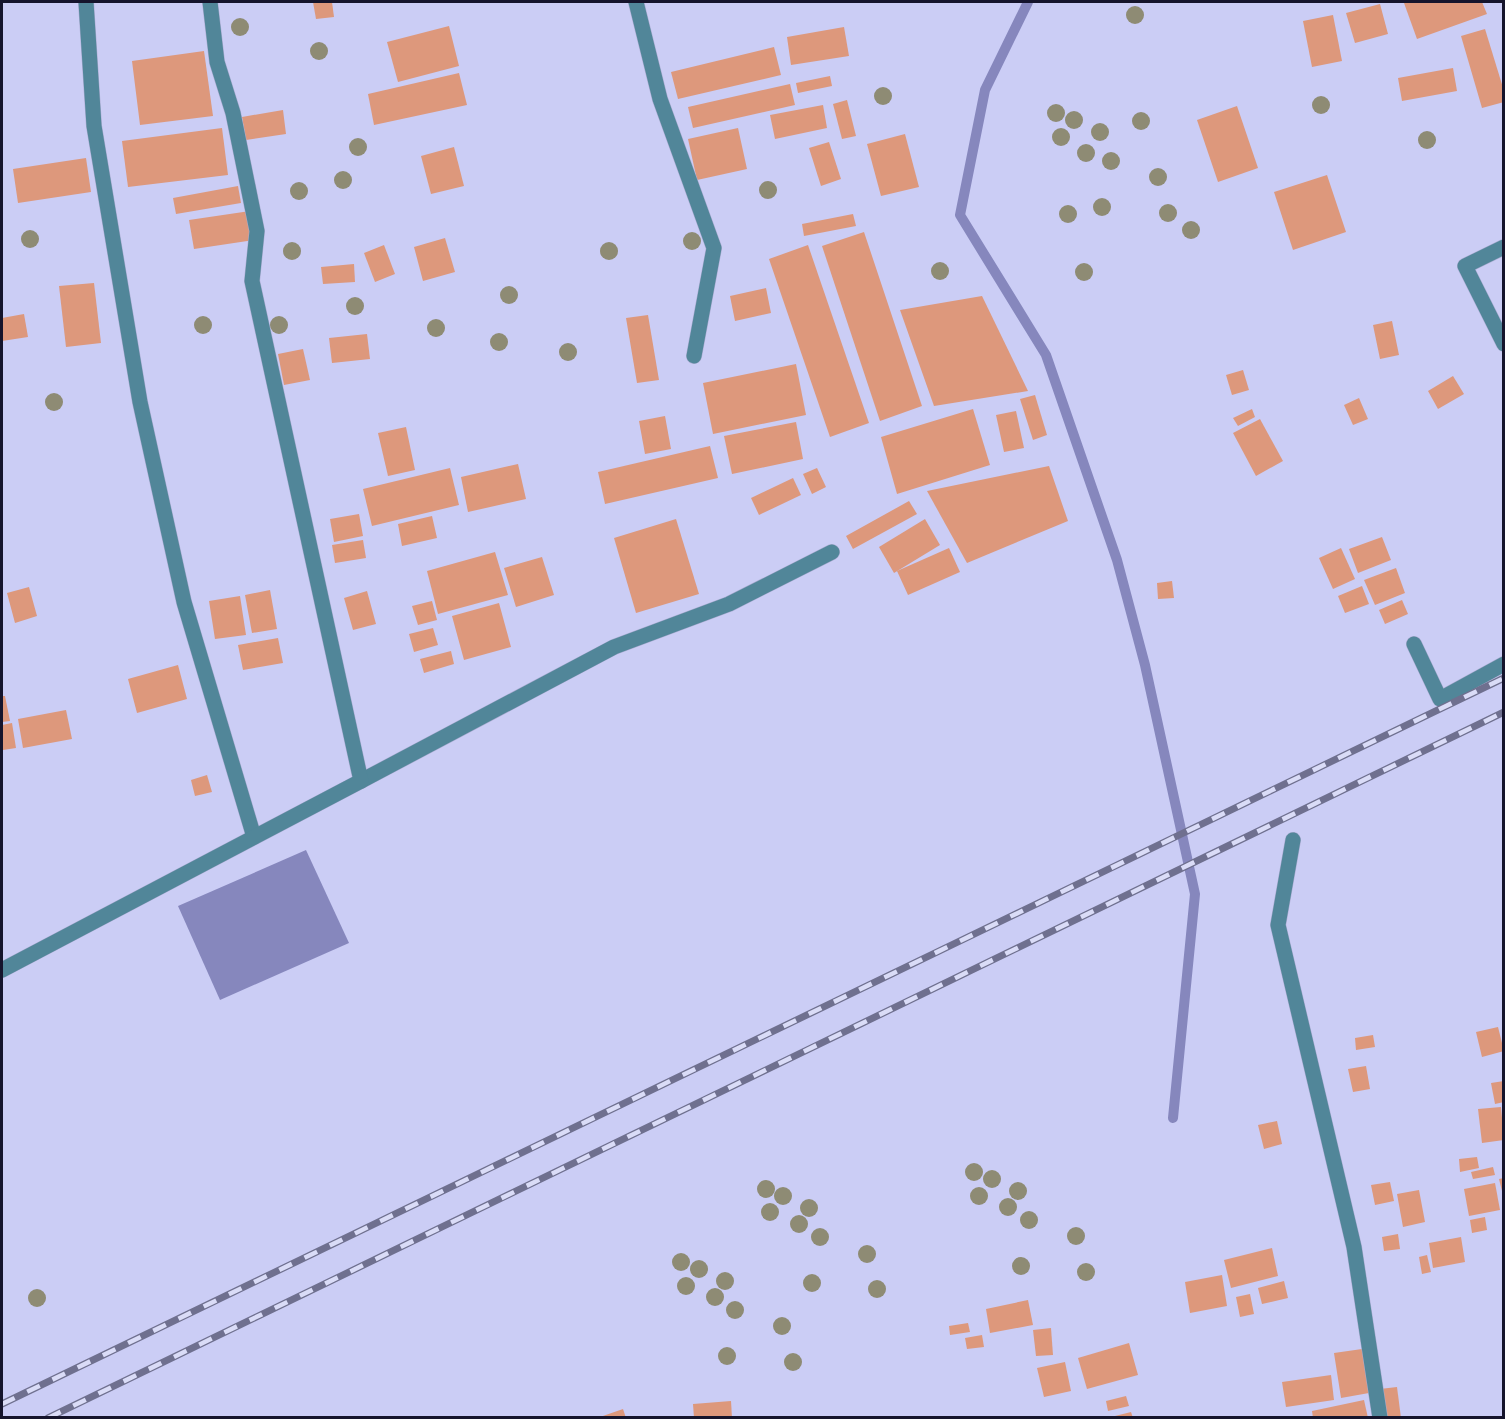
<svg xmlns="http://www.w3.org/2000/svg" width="1505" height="1419" viewBox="0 0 1505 1419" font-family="'Fira Sans',sans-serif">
<rect width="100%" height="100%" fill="#cbcdf5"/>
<polygon fill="#8687bd" points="306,850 349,943 220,1000 178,906"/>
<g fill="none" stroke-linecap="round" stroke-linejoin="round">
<polyline stroke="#8687bd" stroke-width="10" points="1028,2 985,90 960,215 1046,355 1117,560 1145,665 1195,894 1173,1118"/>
</g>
<g fill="#dd987c">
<polygon points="313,2 332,2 334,17 316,19"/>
<polygon points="1409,2 1482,2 1487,14 1417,39 1404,3"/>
<polygon points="1380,4 1388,34 1355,43 1346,13"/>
<polygon points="1333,15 1342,61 1312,67 1303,21"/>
<polygon points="449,26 459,66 398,82 387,42"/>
<polygon points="844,27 849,56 791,65 787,37"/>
<polygon points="1485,29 1504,91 1504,102 1482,108 1461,36"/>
<polygon points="774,47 781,75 678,99 671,72"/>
<polygon points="204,51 213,116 140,125 132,61"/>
<polygon points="1453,68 1457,91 1402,101 1398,78"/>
<polygon points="459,73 467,105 374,125 368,94"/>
<polygon points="830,76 832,86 798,93 796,83"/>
<polygon points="790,84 795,105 693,128 688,107"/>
<polygon points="847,100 856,136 842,139 833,104"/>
<polygon points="823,105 827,128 775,139 770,115"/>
<polygon points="1237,106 1258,168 1218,182 1197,120"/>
<polygon points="283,110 286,134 246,140 242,117"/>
<polygon points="222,128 228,175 128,187 122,141"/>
<polygon points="738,128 747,169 697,180 688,139"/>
<polygon points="905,134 919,187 881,196 867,144"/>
<polygon points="829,142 841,179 821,186 809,148"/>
<polygon points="454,147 464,186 431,194 421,156"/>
<polygon points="86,158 91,192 18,203 13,169"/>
<polygon points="1327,175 1346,232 1293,250 1274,192"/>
<polygon points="238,186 241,203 176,214 173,198"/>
<polygon points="250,211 254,240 194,249 189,220"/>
<polygon points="853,214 856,226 804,236 802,224"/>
<polygon points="864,232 922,406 880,421 822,246"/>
<polygon points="445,238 455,272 423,281 414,247"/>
<polygon points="384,245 395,274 375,282 364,253"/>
<polygon points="808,245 869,423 830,437 769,259"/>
<polygon points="354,264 355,282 323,284 321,267"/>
<polygon points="94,283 101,343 66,347 59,286"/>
<polygon points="766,288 771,313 735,321 730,296"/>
<polygon points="982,296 1028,391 934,406 900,310"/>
<polygon points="24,314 28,337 2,341 2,318"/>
<polygon points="648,315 659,380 637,383 626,318"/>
<polygon points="1392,321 1399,355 1380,359 1373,325"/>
<polygon points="367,334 370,359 332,363 329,338"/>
<polygon points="303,349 310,380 284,385 278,354"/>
<polygon points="796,364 806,415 713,434 703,383"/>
<polygon points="1243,370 1249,390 1232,395 1226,375"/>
<polygon points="1453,376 1464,394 1438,409 1428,391"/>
<polygon points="1035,395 1047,435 1033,440 1020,399"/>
<polygon points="1359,398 1368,419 1353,425 1344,405"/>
<polygon points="973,409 990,465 897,494 881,437"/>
<polygon points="1252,409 1255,417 1238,426 1233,418"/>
<polygon points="1016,411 1024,448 1004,452 996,415"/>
<polygon points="665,416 671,449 645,454 639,421"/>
<polygon points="1260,419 1283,461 1256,476 1233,433"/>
<polygon points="796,422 803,459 732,474 724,436"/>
<polygon points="406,427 415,470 388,476 378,433"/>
<polygon points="710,446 718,478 605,504 598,472"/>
<polygon points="518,464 526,499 468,512 461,477"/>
<polygon points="1049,466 1068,521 967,563 927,491"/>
<polygon points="450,468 459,505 372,526 363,489"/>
<polygon points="817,468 826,487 812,494 803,474"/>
<polygon points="793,478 801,495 759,515 751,498"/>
<polygon points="909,501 917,514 853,549 846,536"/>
<polygon points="359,514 363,536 334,542 330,519"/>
<polygon points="432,516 437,538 402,546 398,524"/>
<polygon points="676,519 699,594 636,613 614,538"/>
<polygon points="925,519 940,545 894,573 879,547"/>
<polygon points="1382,537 1391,560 1358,573 1349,549"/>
<polygon points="363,540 366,558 335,563 332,545"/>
<polygon points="949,548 960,572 908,595 897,571"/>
<polygon points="1341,548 1355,579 1333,589 1319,558"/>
<polygon points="495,552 508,595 438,614 427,571"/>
<polygon points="542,557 554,595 516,607 504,568"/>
<polygon points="1396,568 1405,593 1375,605 1364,580"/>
<polygon points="1172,581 1174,598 1158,599 1157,583"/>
<polygon points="1362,586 1369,604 1345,613 1338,596"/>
<polygon points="29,587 37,616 15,623 7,593"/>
<polygon points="270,590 277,629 252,633 245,595"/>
<polygon points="367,591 376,624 353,630 344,598"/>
<polygon points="240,596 246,635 215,639 209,601"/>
<polygon points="1402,600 1408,614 1385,624 1379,610"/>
<polygon points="432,601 437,620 418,625 412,606"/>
<polygon points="499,603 511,647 464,660 452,616"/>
<polygon points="433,628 438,645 414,652 409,634"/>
<polygon points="278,638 283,663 243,670 238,645"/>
<polygon points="451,651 454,664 424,673 420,659"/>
<polygon points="178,665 187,699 137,713 128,679"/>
<polygon points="2,696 5,696 10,721 2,722"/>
<polygon points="66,710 72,739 23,748 18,719"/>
<polygon points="12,723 16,748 3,750 2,725"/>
<polygon points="207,775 212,792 195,796 191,780"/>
<polygon points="1498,1027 1504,1051 1482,1057 1476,1032"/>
<polygon points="1373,1035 1375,1047 1356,1050 1355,1038"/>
<polygon points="1366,1066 1370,1089 1353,1092 1348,1069"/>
<polygon points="1504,1081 1504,1102 1495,1104 1491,1083"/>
<polygon points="1501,1107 1504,1140 1482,1143 1478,1109"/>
<polygon points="1277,1121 1282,1144 1264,1149 1258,1125"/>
<polygon points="1477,1157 1479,1168 1460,1172 1459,1159"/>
<polygon points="1493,1167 1495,1175 1473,1179 1471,1172"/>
<polygon points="1504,1178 1504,1195 1503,1195 1499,1179"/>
<polygon points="1390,1182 1394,1201 1375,1205 1371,1185"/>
<polygon points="1495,1183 1500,1210 1469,1216 1464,1189"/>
<polygon points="1419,1190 1425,1222 1403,1227 1397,1194"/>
<polygon points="1485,1217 1487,1230 1472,1233 1470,1220"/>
<polygon points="1398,1234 1400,1249 1384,1251 1382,1237"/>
<polygon points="1461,1237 1465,1262 1433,1268 1429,1243"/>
<polygon points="1272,1248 1278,1276 1231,1288 1224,1260"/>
<polygon points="1427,1255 1431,1272 1422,1274 1419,1257"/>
<polygon points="1222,1275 1227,1306 1190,1313 1185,1282"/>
<polygon points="1284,1281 1288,1298 1262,1304 1258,1288"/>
<polygon points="1250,1294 1254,1314 1240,1317 1236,1297"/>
<polygon points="1028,1300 1033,1325 990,1333 986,1309"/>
<polygon points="968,1323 970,1332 950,1335 949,1326"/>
<polygon points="1051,1328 1053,1355 1036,1356 1033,1330"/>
<polygon points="982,1335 984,1347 967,1349 965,1338"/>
<polygon points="1129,1343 1138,1375 1087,1389 1078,1358"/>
<polygon points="1362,1349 1369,1393 1341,1398 1334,1353"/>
<polygon points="1065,1362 1071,1391 1044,1397 1037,1368"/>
<polygon points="1331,1375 1334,1400 1286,1407 1282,1382"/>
<polygon points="1397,1387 1401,1418 1384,1418 1380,1389"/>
<polygon points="1126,1396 1129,1406 1108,1411 1106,1401"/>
<polygon points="1364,1400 1368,1418 1313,1418 1312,1411"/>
<polygon points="731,1401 732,1418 694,1418 693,1404"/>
<polygon points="623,1409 626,1418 600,1418 600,1417"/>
<polygon points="1131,1412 1133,1418 1111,1418 1111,1417"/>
</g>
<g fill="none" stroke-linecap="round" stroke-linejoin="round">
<defs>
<g id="minor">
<polyline points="86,2 94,126 140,402 184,602 254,837"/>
<polyline points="636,2 660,99 714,248 694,356"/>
<polyline points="1504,247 1465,266 1504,344"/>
<polyline points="1414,644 1440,699 1504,664"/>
<polyline points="361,781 614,647 729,604 832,552"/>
<polyline points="1293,840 1278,925 1354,1247 1380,1418"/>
<polyline points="2,970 361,781 252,281 257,231 233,113 217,62 210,2"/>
</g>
</defs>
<use href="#minor" stroke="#aaacd1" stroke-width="16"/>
<use href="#minor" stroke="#518699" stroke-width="15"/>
<defs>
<g id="rail">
<polyline points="2,1404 1504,678"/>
<polyline points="48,1418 1504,712"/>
</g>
</defs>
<use href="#rail" stroke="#6f708f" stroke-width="7"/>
<use href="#rail" stroke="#dadcf7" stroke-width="4.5" stroke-dasharray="14" stroke-linecap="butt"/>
</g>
<g fill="#8e8b74">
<circle cx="1135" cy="15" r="9"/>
<circle cx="240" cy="27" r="9"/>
<circle cx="319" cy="51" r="9"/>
<circle cx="883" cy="96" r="9"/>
<circle cx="1321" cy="105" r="9"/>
<circle cx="1056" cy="113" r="9"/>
<circle cx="1074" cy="120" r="9"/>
<circle cx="1141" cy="121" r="9"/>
<circle cx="1100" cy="132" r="9"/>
<circle cx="1061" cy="137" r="9"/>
<circle cx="1427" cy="140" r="9"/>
<circle cx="358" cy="147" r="9"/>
<circle cx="1086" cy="153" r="9"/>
<circle cx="1111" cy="161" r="9"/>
<circle cx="1158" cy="177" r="9"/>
<circle cx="343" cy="180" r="9"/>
<circle cx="768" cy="190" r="9"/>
<circle cx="299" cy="191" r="9"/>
<circle cx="1102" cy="207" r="9"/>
<circle cx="1168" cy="213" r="9"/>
<circle cx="1068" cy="214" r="9"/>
<circle cx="1191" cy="230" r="9"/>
<circle cx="30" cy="239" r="9"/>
<circle cx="692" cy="241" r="9"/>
<circle cx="292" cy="251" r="9"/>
<circle cx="609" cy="251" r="9"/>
<circle cx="940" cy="271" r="9"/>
<circle cx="1084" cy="272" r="9"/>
<circle cx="509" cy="295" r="9"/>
<circle cx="355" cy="306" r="9"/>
<circle cx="203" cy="325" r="9"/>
<circle cx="279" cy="325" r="9"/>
<circle cx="436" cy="328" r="9"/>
<circle cx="499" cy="342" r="9"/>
<circle cx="568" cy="352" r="9"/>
<circle cx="54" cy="402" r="9"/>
<circle cx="974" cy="1172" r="9"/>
<circle cx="992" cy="1179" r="9"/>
<circle cx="766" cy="1189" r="9"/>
<circle cx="1018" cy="1191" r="9"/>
<circle cx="783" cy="1196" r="9"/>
<circle cx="979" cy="1196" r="9"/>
<circle cx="1008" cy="1207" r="9"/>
<circle cx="809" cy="1208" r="9"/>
<circle cx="770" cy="1212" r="9"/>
<circle cx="1029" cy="1220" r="9"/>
<circle cx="799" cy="1224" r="9"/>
<circle cx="1076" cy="1236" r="9"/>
<circle cx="820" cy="1237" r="9"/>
<circle cx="867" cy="1254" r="9"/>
<circle cx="681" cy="1262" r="9"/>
<circle cx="1021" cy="1266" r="9"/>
<circle cx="699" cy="1269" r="9"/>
<circle cx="1086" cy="1272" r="9"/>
<circle cx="725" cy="1281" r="9"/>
<circle cx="812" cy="1283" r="9"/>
<circle cx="686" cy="1286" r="9"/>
<circle cx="877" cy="1289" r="9"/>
<circle cx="715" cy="1297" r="9"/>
<circle cx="37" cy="1298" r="9"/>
<circle cx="735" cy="1310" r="9"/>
<circle cx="782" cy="1326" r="9"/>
<circle cx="727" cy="1356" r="9"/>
<circle cx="793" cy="1362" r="9"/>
</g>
<rect width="1505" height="1419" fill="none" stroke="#15142c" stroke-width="6"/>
</svg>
